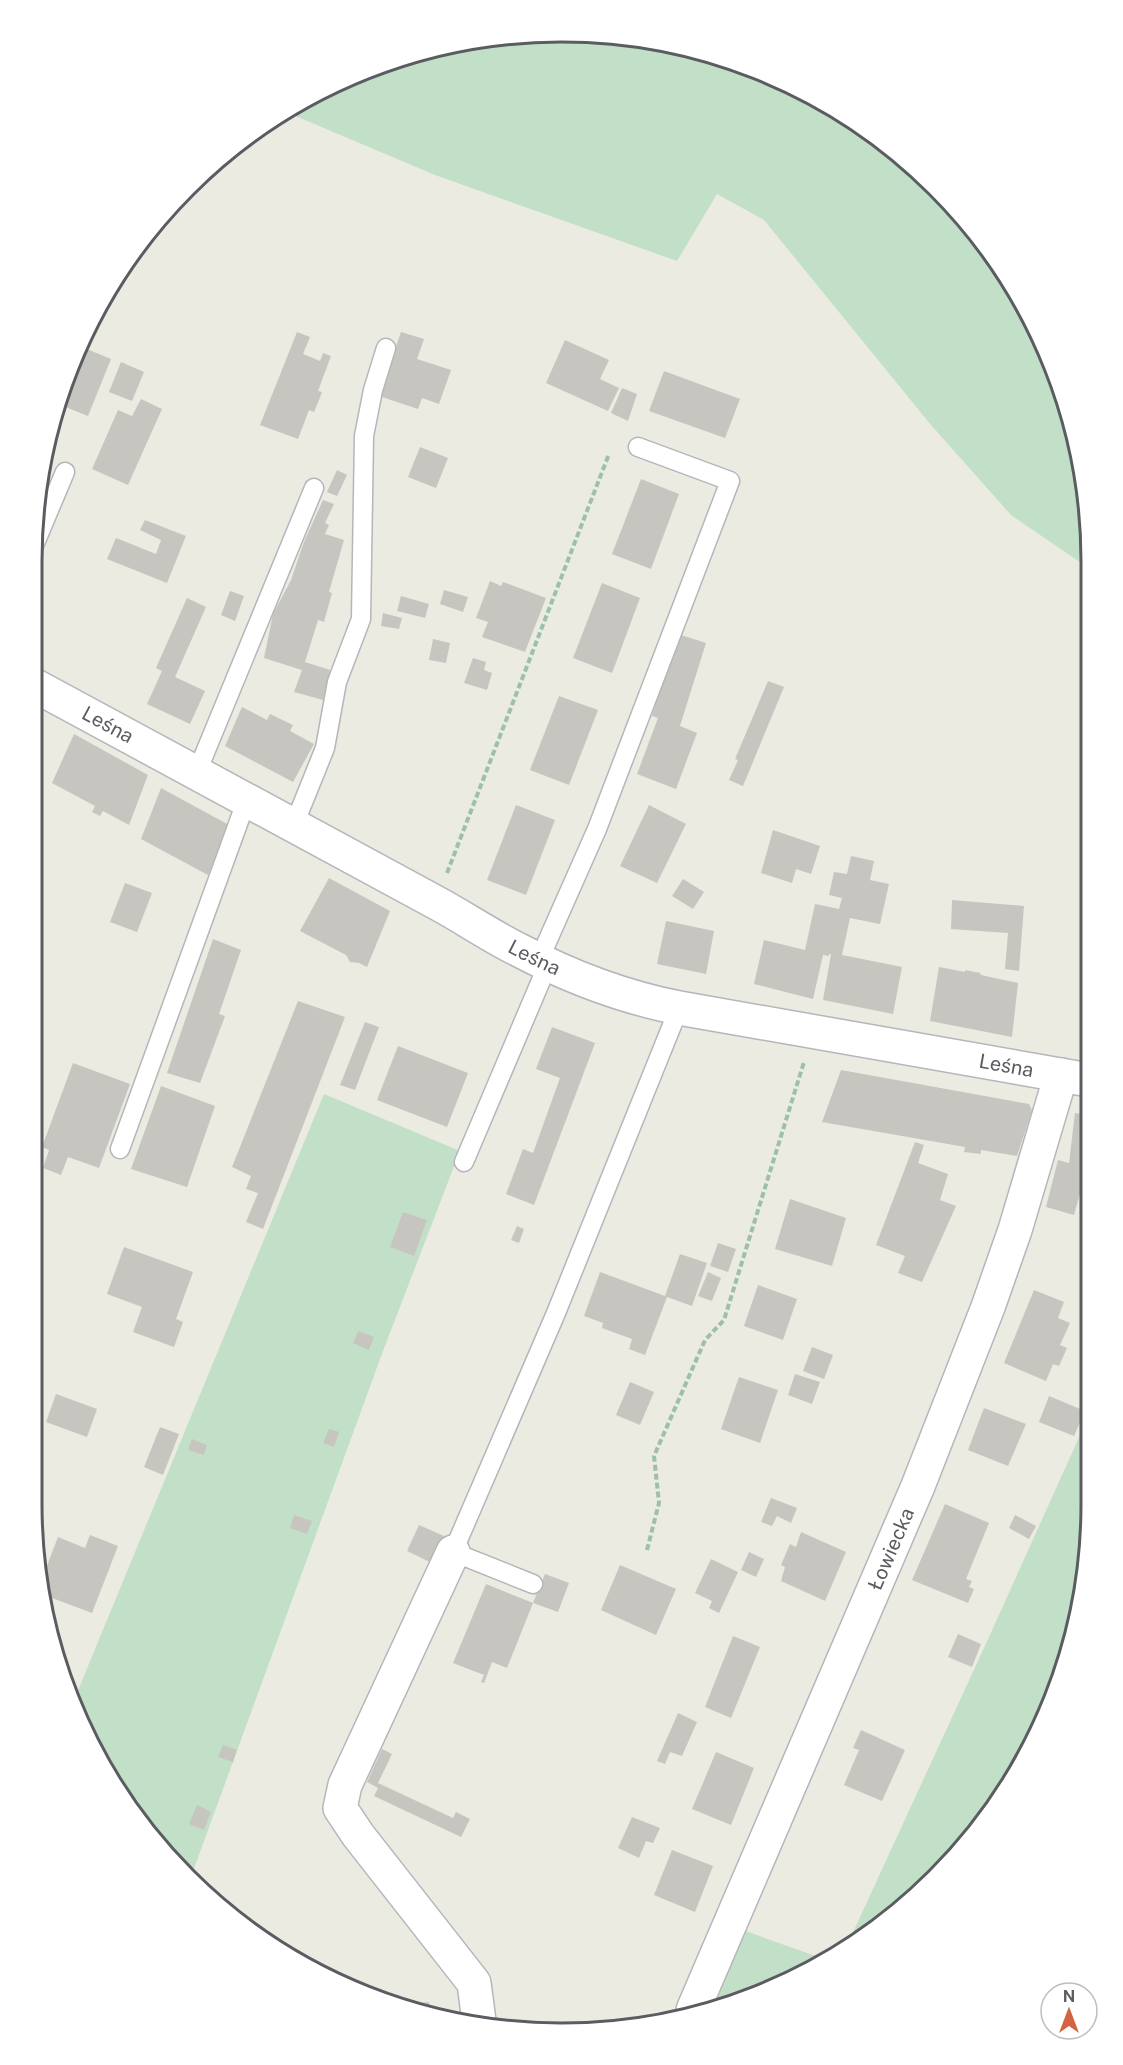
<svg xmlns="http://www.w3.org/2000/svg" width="1123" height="2065" viewBox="0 0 1123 2065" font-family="'Public Sans',sans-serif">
<rect width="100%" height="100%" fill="#ebebe2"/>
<g fill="#c2e0c7">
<polygon points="526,33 630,36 732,60 826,102 936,186 1002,267 1063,391 1087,493 1087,567 1011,515 931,425 764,220 717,194 677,261 435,175 286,112 327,86 424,50"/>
<polygon points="324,1094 460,1151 383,1351 192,1874 141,1826 74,1700"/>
<polygon points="1090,1413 1090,1538 1073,1641 1021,1768 911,1902 849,1941 989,1637"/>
<polygon points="740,1929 821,1958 765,1993 705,2007"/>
</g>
<g fill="#c7c5bf">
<polygon points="297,332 310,337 303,354 320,361 323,353 331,356 318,391 322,392 319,400 314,412 309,410 298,439 260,425"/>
<polygon points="401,332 424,339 417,359 451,370 439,404 422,398 418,409 379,396"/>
<polygon points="565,340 609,360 600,379 619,388 608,411 546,383"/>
<polygon points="82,347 111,359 88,416 58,404"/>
<polygon points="121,362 144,372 132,401 109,392"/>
<polygon points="664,371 740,399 725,438 649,411"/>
<polygon points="622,388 637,394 628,421 611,413"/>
<polygon points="141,399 162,409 128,485 92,469 118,410 132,416"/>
<polygon points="420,447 448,458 436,488 408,477"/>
<polygon points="43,465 52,468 42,501 37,499"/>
<polygon points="337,470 347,475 337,496 327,492"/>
<polygon points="641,479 679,494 651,569 612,554"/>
<polygon points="323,500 334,504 325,523 329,525 325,534 344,540 329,592 332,593 324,622 318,620 305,662 330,670 323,700 294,692 302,670 264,658 273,614 291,580 304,542"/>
<polygon points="145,520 186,536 167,583 107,559 116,538 156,554 161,540 140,530"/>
<polygon points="490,581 501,586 503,582 546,598 525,652 482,637 488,622 476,618"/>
<polygon points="602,583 640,598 612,673 573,658"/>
<polygon points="444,590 468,597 463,612 440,604"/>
<polygon points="230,591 244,596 235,621 221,615"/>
<polygon points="401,596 429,604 425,618 397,611"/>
<polygon points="187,598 206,607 175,677 205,691 190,724 147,704 162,671 156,668"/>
<polygon points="383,613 402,618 399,629 381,626"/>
<polygon points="678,634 706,643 680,726 697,733 676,789 637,774 658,718 652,716"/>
<polygon points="433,639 450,643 446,663 429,660"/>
<polygon points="473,658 486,662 484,670 492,673 487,690 464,683"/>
<polygon points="768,681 784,687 743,786 729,780 738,760 735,759"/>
<polygon points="559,696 598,710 569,785 530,770"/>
<polygon points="242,707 267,720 270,714 293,725 290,731 314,744 293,782 225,746"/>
<polygon points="74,734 148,775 129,825 103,811 100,816 92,812 95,806 52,783"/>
<polygon points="161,788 229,825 208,875 141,839"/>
<polygon points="516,805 555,820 526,895 487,880"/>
<polygon points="649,805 686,824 657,883 620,866"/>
<polygon points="773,830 820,846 811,874 796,869 792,883 761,873"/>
<polygon points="851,856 874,861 870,880 889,884 880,924 850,918 842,955 902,967 893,1014 823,1000 831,954 829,954 829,956 823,955 813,999 754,984 764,940 805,950 815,904 839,909 842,898 829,895 834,872 847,874"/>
<polygon points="329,878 390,911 367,967 359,963 350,962 346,955 300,931"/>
<polygon points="683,879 704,892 693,909 672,896"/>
<polygon points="125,883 152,893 137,932 110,922"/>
<polygon points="952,900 1024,906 1019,971 1005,969 1008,933 951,929"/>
<polygon points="666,921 714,931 706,974 657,964"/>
<polygon points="213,939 241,950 219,1014 225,1016 200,1083 167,1073"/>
<polygon points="939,967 965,972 965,970 980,973 981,975 1018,983 1012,1037 930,1021"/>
<polygon points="298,1001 345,1017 263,1229 246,1222 258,1193 246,1189 251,1176 232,1167"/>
<polygon points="365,1022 379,1027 355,1090 340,1085"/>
<polygon points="552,1027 595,1043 534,1205 506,1194 523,1149 533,1153 560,1078 536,1069"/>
<polygon points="398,1046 468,1073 447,1127 377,1100"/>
<polygon points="73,1063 130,1084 99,1168 68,1157 61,1175 43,1168 49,1150 42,1147"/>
<polygon points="841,1070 1029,1104 1032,1110 1017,1156 981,1150 981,1154 964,1152 965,1147 822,1122"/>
<polygon points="161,1086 215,1106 187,1187 131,1169"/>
<polygon points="1075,1113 1089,1115 1089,1168 1087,1168 1074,1215 1046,1207 1058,1160 1069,1163"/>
<polygon points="915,1142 924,1145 918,1163 948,1174 940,1200 956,1206 922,1282 898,1273 905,1256 876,1245"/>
<polygon points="790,1199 846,1218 832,1266 775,1249"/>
<polygon points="403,1212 427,1220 414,1256 390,1247"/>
<polygon points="517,1226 524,1229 519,1243 511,1240"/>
<polygon points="718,1243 736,1249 728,1272 710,1266"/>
<polygon points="124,1247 193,1272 176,1319 183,1322 174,1347 133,1332 142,1307 107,1294"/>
<polygon points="680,1254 707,1263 692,1306 667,1297 645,1355 629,1349 632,1339 602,1328 603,1323 584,1316 600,1272 665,1296"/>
<polygon points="708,1272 721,1278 712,1301 698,1296"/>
<polygon points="758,1285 797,1299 783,1340 744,1326"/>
<polygon points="1034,1290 1064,1302 1058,1318 1070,1323 1060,1345 1067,1348 1059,1366 1053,1364 1046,1381 1004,1363"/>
<polygon points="358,1331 374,1337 369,1350 353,1343"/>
<polygon points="812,1347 833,1355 824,1379 803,1371"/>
<polygon points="795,1374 820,1382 812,1404 788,1395"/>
<polygon points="1088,1376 1090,1377 1090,1396 1082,1392"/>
<polygon points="739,1377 778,1390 760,1443 721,1429"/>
<polygon points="630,1382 654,1392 640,1425 616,1415"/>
<polygon points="56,1394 97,1409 87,1437 46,1422"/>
<polygon points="1049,1396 1085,1411 1074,1436 1039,1422"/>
<polygon points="984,1408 1026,1424 1008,1466 968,1450"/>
<polygon points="160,1427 179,1434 163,1475 144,1467"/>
<polygon points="329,1429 339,1432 334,1447 323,1443"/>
<polygon points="192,1439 207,1445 204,1455 188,1450"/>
<polygon points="771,1498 797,1508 791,1523 777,1516 772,1526 761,1522"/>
<polygon points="945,1504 989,1523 966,1579 972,1581 969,1587 974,1589 968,1603 912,1580"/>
<polygon points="294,1515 312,1521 307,1534 290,1528"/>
<polygon points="1015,1515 1036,1526 1029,1539 1009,1528"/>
<polygon points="419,1525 444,1536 432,1563 407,1551"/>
<polygon points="801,1532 846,1552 825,1601 781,1581 785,1567 781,1565 790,1544 796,1547"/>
<polygon points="90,1535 118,1546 92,1613 47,1596 43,1576 58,1537 85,1548"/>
<polygon points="749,1552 764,1559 756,1577 741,1570"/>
<polygon points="711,1559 738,1572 719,1613 709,1608 712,1601 695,1593"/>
<polygon points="620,1565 676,1589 656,1635 601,1610"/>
<polygon points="545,1574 569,1583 558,1612 533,1603"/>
<polygon points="486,1584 533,1603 507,1668 492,1662 484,1683 481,1682 484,1675 453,1663"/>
<polygon points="958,1634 981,1644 972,1667 948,1657"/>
<polygon points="733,1636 760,1647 731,1718 705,1707"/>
<polygon points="678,1713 697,1722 682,1756 670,1752 665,1764 657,1761"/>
<polygon points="861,1730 905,1750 882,1801 844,1785 859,1750 853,1748"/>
<polygon points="223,1745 237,1750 233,1762 218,1757"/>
<polygon points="382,1749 392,1754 378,1783 453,1818 456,1812 470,1819 461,1837 374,1796 378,1788 367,1782"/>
<polygon points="716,1752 754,1768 731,1825 692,1809"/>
<polygon points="197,1805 211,1812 204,1830 189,1824"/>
<polygon points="632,1817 660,1828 653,1843 646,1841 639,1858 618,1848"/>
<polygon points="672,1850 713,1866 695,1912 654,1895"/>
<polygon points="429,2002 430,2016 425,2016 400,2004"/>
</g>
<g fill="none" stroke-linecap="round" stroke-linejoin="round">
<defs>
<g id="lane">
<polyline points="33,548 65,472"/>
<polyline points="197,772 314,488"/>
<polyline points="294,825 325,748 337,682 361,619 364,436 373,390 386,348"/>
<polyline points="539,960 597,829 730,481 638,447"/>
<polyline points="120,1149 247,799"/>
<polyline points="464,1162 548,964"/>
<polyline points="533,1584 453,1552 556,1313 679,1008"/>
</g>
<g id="street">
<path id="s1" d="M32 684C167 756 301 829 435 902 463 917 489 935 517 949 568 976 623 997 679 1008L1089 1080"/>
<polyline points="453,1552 345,1785 340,1808 358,1835 474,1983 479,2021"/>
<path id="s2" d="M693 2010 918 1486 988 1307 1015 1230 1061 1075"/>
</g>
</defs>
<use href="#lane" stroke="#b5b6bb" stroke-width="21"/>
<use href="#street" stroke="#b5b6bb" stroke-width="36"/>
<g stroke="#9cc0ac" stroke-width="4" stroke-dasharray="6 3" stroke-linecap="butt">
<polyline points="447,873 609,454"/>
<polyline points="647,1550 659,1503 654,1456 705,1340 724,1320 804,1062"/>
</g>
<use href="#lane" stroke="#fff" stroke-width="18"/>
<use href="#street" stroke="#fff" stroke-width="33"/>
</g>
<g text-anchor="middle" stroke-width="5" stroke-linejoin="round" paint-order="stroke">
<g font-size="20" fill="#5b5c61" stroke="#fff">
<text dy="7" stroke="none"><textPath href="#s1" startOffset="86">Leśna</textPath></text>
<text dy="7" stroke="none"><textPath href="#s1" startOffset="572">Leśna</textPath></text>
<text dy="7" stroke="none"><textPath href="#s1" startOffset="1058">Leśna</textPath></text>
<text dy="7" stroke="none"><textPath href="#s2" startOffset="502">Łowiecka</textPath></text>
</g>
</g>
<path d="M0 0H1123V2065H0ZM561 42H562A519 519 0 0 1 1081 561V1504A519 519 0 0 1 562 2023H561A519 519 0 0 1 42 1504V561A519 519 0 0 1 561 42Z" fill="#fff" fill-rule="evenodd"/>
<path fill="none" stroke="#5b5c61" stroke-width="3" d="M561 42H562A519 519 0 0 1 1081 561V1504A519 519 0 0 1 562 2023H561A519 519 0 0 1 42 1504V561A519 519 0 0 1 561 42Z"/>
<g transform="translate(1069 2011)"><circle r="28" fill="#ffffff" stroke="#bdbec0" stroke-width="1.5"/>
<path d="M0-4.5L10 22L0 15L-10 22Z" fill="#d26441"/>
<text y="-9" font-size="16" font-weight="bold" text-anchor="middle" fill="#5b5c61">N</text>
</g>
</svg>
